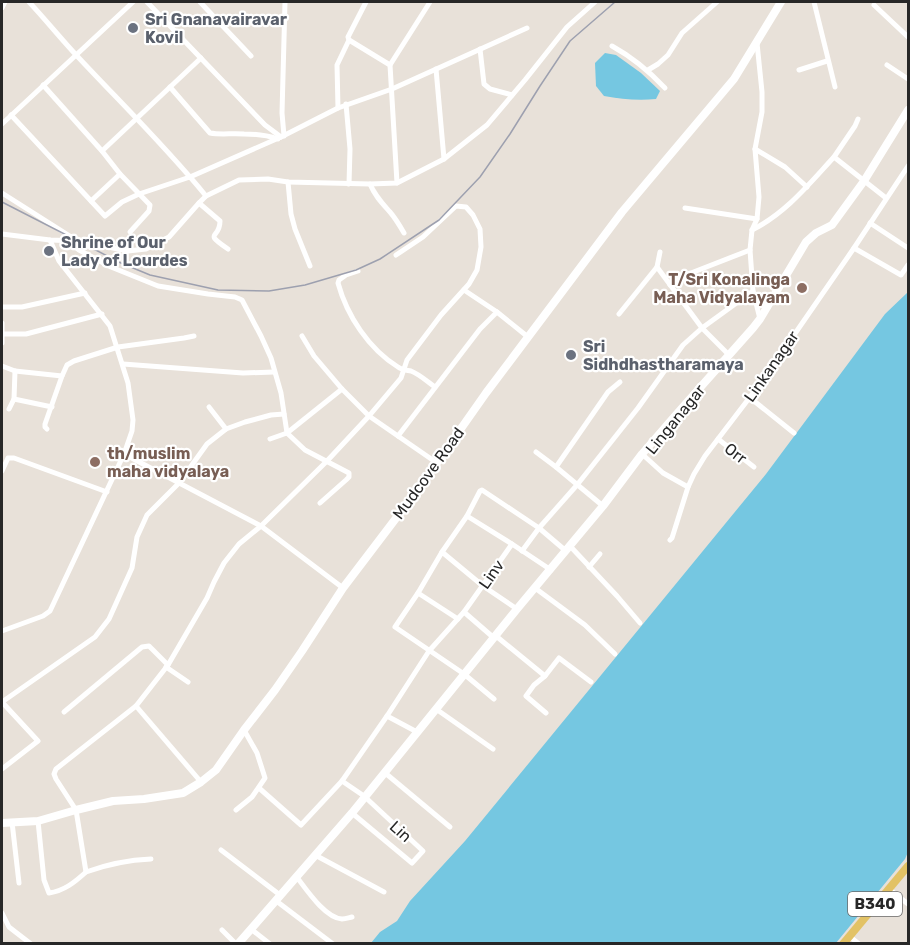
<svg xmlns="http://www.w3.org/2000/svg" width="910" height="945" viewBox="0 0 910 945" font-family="Rubik,sans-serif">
<rect width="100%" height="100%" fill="#e8e1d9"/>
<g fill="#75c7e1">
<path d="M605 53 616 55 641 73 660 91 656 99C638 101 621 99 604 96L596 86 595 63Z"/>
<polygon points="908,292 908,852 905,859 836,943 371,943 380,932 397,921 410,901 465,841 766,474 885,314"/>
</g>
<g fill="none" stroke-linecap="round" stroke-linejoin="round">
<g stroke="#fff" stroke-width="5">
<path d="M29 2C46 20 61 39 78 57 121 103 166 147 206 196"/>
<polyline points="147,2 265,125 281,137"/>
<polyline points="200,2 251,56"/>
<polyline points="366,2 348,37 349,40 390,65 397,183"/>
<polyline points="814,2 835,87"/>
<polyline points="874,5 908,37"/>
<polyline points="2,8 5,2"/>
<polyline points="757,43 762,92 762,112 755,149 759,197 757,219 752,230 750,250 753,291 760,319"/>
<path d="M612 46C632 57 649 71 665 88"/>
<polyline points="480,49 484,84 490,89 512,95"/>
<polyline points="390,65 430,2"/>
<polyline points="887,65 908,79"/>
<polyline points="436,69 444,159"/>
<polyline points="648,70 658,64 668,55 682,33 717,2"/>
<polyline points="799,70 827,61"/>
<polyline points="43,85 102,151 120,174 150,205 149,211 130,232"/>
<path d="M170 87 210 133C221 135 232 133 244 134 256 134 266 135 278 139"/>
<polyline points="346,104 350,149 349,184"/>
<polyline points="338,108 337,65 349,40"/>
<polyline points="11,115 105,216 122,202 139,194 190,177 281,137 338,108 392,89 527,28"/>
<polyline points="2,124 133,2"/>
<polyline points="284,136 282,113 285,2"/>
<polyline points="755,149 785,167 807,187"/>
<polyline points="102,151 201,58"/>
<polyline points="834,157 855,126 858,119"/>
<polyline points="288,182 291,214 295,229 310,266"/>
<path d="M370 184C375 196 382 203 390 212 396 219 400 226 404 233"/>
<polyline points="2,193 76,240"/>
<polyline points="91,201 120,174"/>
<path d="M199 203 220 221C220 240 202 231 228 249"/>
<polyline points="685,208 757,219"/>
<polyline points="870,223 908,248"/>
<path d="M752 230C786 213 809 184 834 157L886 198"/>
<polyline points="2,234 50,240 78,241 128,251 146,249 169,237 199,203 206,196 239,180 268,179 288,182 370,184 397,183 444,159 487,125 525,80 567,27 595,2"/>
<polyline points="67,241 79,250 111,267 158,286 208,294 235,297 242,300 261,336 271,358 281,393 287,433 305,450 349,473 349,477 346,480 320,503"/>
<polyline points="854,248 901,275 908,265"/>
<polyline points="657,267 702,328 729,355"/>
<path d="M358 271 346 275 339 280 338 283C347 316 369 349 398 367 402 370 406 370 411 371 419 374 428 382 435 387"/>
<polyline points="670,285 691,273 750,250"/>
<polyline points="464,290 497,312 528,337"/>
<polyline points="2,307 22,307 85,293"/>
<polyline points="619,314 657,267 660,252"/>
<polyline points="2,323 2,343"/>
<polyline points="2,334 26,334 102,314"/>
<polyline points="302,336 314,356 342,389 369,416 437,463"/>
<polyline points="123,364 243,373 274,372"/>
<polyline points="2,366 15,371 62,376"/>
<polyline points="749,397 794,433"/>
<polyline points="14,399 52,407"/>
<polyline points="209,407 226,429"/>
<polyline points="9,409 14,399 15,371"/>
<polyline points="47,429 45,427 45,424 62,376 67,365 74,361 118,347 184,338 194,336"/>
<polyline points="398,436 480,329 497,312"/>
<polyline points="270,439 287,433 342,389"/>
<polyline points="718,439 754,467"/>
<polyline points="536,452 556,467"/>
<polyline points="124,454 261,526 343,588"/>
<polyline points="642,454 663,473 688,487"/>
<polyline points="2,471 8,458 14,458 107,492"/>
<polyline points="603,506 556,467 608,392 620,382"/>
<polyline points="467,516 480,491 482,490 539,528 522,551"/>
<polyline points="670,540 672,538 688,487 694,474 705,456 763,380 854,248 908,166"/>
<polyline points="570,546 617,596 640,623"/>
<polyline points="566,551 539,528 577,485 638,408 683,345 702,328 753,291"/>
<polyline points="442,552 467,516 512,544"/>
<polyline points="589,567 600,554"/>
<polyline points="535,588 585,625 615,654"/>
<polyline points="418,593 458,619"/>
<polyline points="464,612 494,638"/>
<polyline points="2,631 43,616 50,611 124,454 132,431 133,420 128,383 110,326 59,261 50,240"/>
<polyline points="496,636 545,676 534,685 526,696 546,713"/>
<polyline points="166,667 188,682"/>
<polyline points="545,676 559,658 591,682"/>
<polyline points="494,699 464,674 395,627 418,593 442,552 483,586 517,609"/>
<polyline points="2,702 95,637 109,619 132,568 137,537 147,515 179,483 207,444 226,429 245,422 271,415 284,414"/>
<polyline points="2,702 38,741 2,769"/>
<polyline points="136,706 201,782"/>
<polyline points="436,709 493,749"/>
<polyline points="64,712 142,647 149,646 168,665"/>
<polyline points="417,732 387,716 429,651 464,612 512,544 551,570"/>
<polyline points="384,772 450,827"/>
<polyline points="342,781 364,796 423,851 412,863 352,813"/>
<polyline points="259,788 301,825 342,781 387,716"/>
<polyline points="236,810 252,797 265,778 257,753 244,730"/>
<path d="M38 821 44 880 49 893C64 891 75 882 86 872"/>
<polyline points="12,822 19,883"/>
<polyline points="221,850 280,895"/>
<polyline points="315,855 384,892"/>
<path d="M151 859C128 860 108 864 86 872L76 810 56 779 54 774 56 769 136 706 168 665 207 598 214 582 224 563 239 544 261 526 327 461 369 416 401 378 407 360 441 315 469 284 477 270 481 247 480 229 473 215 466 207 456 206 423 237 396 255"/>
<path d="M296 876C306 889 325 918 342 919 345 919 348 918 352 917"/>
<polyline points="889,889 908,904"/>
<polyline points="275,900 333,944"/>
<polyline points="2,913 9,927 31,944"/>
<polyline points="251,929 270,944"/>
<polyline points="222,930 236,944"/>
<polyline points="849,936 859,944"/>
</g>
<g stroke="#fff" stroke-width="8">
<polyline points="2,823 38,821 76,810 113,801 144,799 183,793 201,782 216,770 244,730 275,690 302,651 343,588 422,484 486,393 622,212 734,79 781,2"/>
<polyline points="238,944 352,813 517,609 603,506 642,454 674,417 753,328 760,319 806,242 816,233 832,225 864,181 908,110"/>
</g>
<polyline stroke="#e2c265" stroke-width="8" points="843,944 908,866"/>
<polyline stroke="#9da0af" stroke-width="1.5" points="2,202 121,263 150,275 218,290 269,291 305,285 356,270 380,259 439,220 480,177 510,134 540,86 570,41 615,2"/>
</g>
<g fill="#6b7280" stroke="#fff" stroke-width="2">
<circle cx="133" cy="28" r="6"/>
<circle cx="49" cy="251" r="6"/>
<circle cx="571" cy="355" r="6"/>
</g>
<g fill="#8d6e63" stroke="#fff" stroke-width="2">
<circle cx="802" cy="288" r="6"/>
<circle cx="95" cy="462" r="6"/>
</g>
<g text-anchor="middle" stroke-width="4.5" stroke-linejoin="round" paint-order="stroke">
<rect fill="#fff" stroke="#686868" stroke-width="1.5" x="848" y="892" width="54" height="24" rx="4.5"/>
<g font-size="15" font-weight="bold" fill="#272727">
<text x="875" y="909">B340</text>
</g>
<g font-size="16" font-weight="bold" fill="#5b616d" stroke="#fff" text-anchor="start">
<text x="145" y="25">Sri Gnanavairavar<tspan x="145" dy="18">Kovil</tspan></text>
<text x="61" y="248">Shrine of Our<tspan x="61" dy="18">Lady of Lourdes</tspan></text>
<text x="583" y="352">Sri<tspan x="583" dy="18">Sidhdhastharamaya</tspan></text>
</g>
<g font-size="16" font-weight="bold" fill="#785e54" stroke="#fff" text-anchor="end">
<text x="790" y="285">T/Sri Konalinga<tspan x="790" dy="18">Maha Vidyalayam</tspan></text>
<text x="107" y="459" text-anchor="start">th/muslim<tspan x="107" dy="18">maha vidyalaya</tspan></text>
</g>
<g font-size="16" fill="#272727" stroke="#fff">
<text transform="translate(771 366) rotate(-55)" y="6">Linkanagar</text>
<text transform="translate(675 419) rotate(-51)" y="6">Linganagar</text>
<text transform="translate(736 453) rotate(37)" y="6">Orr</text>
<text transform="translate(428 473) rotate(-54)" y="6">Mudcove Road</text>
<text transform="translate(491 574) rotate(-55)" y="6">Linv</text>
<text transform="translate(401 831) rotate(42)" y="6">Lin</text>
</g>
</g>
<rect width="910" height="945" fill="none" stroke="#272727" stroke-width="6"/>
</svg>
